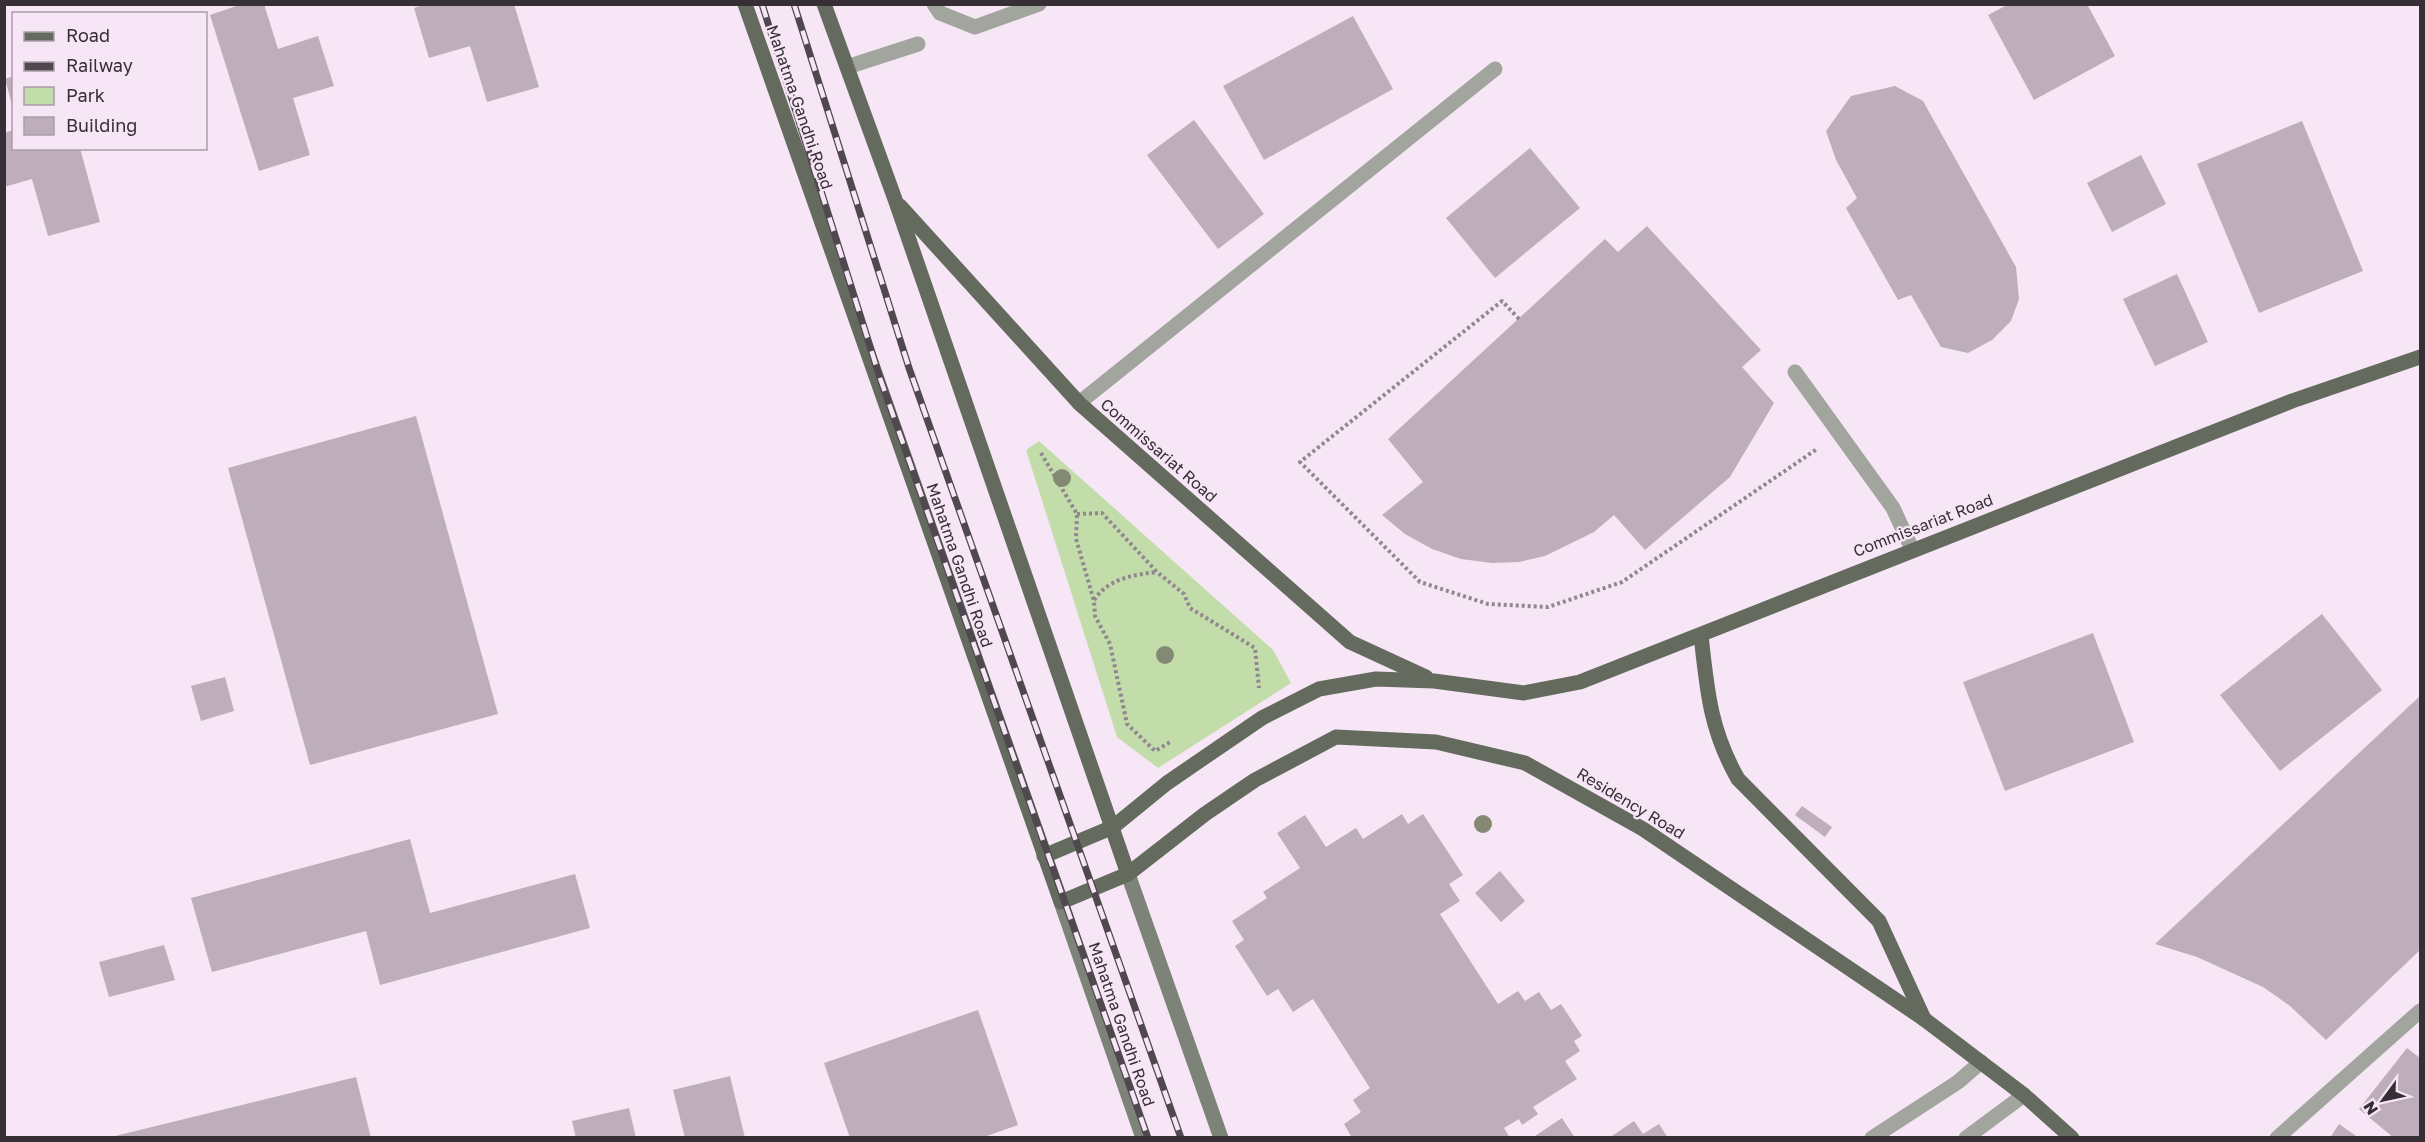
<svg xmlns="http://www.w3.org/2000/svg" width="2425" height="1142" viewBox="0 0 2425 1142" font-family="'Golos Text',sans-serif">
<rect width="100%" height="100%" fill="#f7e6f5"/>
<polygon fill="#c2ddaa" points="1039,441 1273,650 1291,683 1158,768 1117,737 1026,450"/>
<g fill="#beaebc">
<polygon points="242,4 264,4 278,49 318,36 334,86 293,98 310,155 259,171 210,15"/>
<polygon points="426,4 514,4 539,87 487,102 470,46 429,58 414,8"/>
<polygon points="2009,4 2087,4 2115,56 2034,100 1988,15"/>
<polygon points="1353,16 1393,89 1264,160 1223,86"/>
<polygon points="14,76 14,107 13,108 5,79"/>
<polygon points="1895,86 1923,101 2016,267 2019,299 2011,321 1992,340 1968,353 1941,347 1911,295 1898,300 1846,208 1857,198 1836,160 1826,131 1851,96"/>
<polygon points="1194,120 1264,214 1218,249 1147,155"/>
<polygon points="2302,121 2363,271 2259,313 2197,164"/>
<polygon points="14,130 14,148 80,148 100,222 48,236 32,179 4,187 4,133"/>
<polygon points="1530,148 1580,208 1495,278 1446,218"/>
<polygon points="2141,155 2166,204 2112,232 2087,183"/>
<polygon points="1647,226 1761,350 1742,367 1774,403 1730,477 1645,550 1614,515 1594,532 1545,556 1519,562 1492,563 1461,559 1432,549 1405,534 1382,515 1423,482 1388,439 1605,239 1618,252"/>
<polygon points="2177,274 2208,342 2155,366 2123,299"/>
<polygon points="416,416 498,714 310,765 228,468"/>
<polygon points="2322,614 2382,690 2280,771 2220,695"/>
<polygon points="2093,633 2134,742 2005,791 1963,682"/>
<polygon points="225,677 234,711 201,721 191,686"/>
<polygon points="2420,696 2420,950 2326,1040 2290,1006 2263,987 2197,957 2155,944"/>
<polygon points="1802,806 1832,827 1825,837 1795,815"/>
<polygon points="1402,814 1408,824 1423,814 1463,875 1449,884 1460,901 1440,914 1498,1004 1518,991 1525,1001 1539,992 1551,1010 1561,1004 1582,1036 1574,1041 1580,1051 1565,1061 1577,1079 1533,1107 1538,1114 1522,1125 1519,1119 1504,1128 1510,1138 1352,1138 1344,1124 1361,1112 1353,1100 1370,1088 1313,999 1293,1012 1278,989 1267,996 1235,946 1244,940 1232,921 1267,898 1263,892 1300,868 1277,833 1305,815 1326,847 1356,828 1363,839"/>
<polygon points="410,839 430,913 575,874 590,928 380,985 366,931 212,972 191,898"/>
<polygon points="1500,871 1525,901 1501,922 1475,893"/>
<polygon points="164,945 175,980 109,997 99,962"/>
<polygon points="978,1010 1018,1125 981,1138 850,1138 824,1063"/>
<polygon points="2407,1048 2420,1058 2420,1138 2394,1138 2359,1109"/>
<polygon points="730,1076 745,1138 685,1138 673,1090"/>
<polygon points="356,1077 371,1138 111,1138 111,1137"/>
<polygon points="629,1108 636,1138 576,1138 572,1121"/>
<polygon points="1562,1118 1575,1138 1532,1138"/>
<polygon points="1634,1121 1643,1134 1659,1124 1668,1138 1609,1138"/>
<polygon points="2339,1124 2359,1138 2330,1138"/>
</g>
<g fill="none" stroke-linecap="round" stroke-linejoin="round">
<g stroke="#928691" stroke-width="4" stroke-dasharray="3 3" stroke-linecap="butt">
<polyline points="1519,319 1502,301 1300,462 1420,582 1488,604 1548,607 1622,582 1817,449"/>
<polyline points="1041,453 1077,514 1076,539 1094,601 1095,616 1110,644 1127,724 1155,751 1172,741"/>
<polyline points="1077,514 1102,513 1157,572 1184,594 1190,608 1255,648 1259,688"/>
<path d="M1094 600C1109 578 1133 575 1157 572"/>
</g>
<g stroke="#a1a59e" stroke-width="15">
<polyline points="934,4 940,13 975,27 1039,4"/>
<polyline points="847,67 918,44"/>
<polyline points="1795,372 1893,508 1912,549"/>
<polyline points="1079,403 1495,69"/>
<polyline points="1872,1138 1958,1082 1981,1062"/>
<polyline points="1966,1138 2024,1095"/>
<polyline points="2277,1138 2420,1011"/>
</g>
<g stroke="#7d8378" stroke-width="15">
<polyline points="1128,874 1221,1138"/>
<polyline points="1061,902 1143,1138"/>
</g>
<g stroke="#646b5e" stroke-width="15">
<polyline points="745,4 1061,902 1128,874 1205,814 1255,780 1336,737 1436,742 1525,763 1643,829 1924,1019 2024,1095 2072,1138"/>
<polyline points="824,4 896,202 1128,874"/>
<polyline points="900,206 1079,403 1350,642 1426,677"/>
<path d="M1701 635C1707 690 1710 730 1738 779L1879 921 1924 1019"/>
<polyline points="1044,856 1113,827 1167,783 1221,746 1262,718 1319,689 1376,679 1434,681 1524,693 1580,682 2292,401 2420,357"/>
</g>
<defs>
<g id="rail">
<polyline points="762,4 880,378 1148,1138"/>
<polyline points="794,4 909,368 1181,1138"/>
</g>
</defs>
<use href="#rail" stroke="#4f484f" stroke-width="7"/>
<use href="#rail" stroke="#f7e6f5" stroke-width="4.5" stroke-dasharray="14" stroke-linecap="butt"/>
</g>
<g fill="#848973">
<circle cx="1062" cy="478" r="9"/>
<circle cx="1165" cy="655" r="9"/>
<circle cx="1483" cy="824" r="9"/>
</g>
<g text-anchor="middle" stroke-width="4.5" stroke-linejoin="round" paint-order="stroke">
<g font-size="16" fill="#363036" stroke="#f7e6f5">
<text transform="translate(800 107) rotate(71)" y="6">Mahatma Gandhi Road</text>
<text transform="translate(1159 450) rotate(41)" y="6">Commissariat Road</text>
<text transform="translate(1923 525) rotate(-21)" y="6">Commissariat Road</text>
<text transform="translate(960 565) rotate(71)" y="6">Mahatma Gandhi Road</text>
<text transform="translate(1631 803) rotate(31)" y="6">Residency Road</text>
<text transform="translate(1122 1024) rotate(71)" y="6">Mahatma Gandhi Road</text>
</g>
</g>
<rect width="2425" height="1142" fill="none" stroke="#363036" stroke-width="12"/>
<rect x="12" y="12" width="195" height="138" fill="#f7e6f5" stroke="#aa9da9" stroke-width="1.5"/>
<rect x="24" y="32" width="30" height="9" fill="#646b5e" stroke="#aa9da9" stroke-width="1.5"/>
<text x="66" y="42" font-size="18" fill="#363036">Road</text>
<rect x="24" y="62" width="30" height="9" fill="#4f484f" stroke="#aa9da9" stroke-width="1.5"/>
<text x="66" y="72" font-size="18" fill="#363036">Railway</text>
<rect x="24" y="87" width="30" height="18" fill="#c2ddaa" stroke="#aa9da9" stroke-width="1.5"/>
<text x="66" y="102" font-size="18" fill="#363036">Park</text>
<rect x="24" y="117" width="30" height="18" fill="#beaebc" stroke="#aa9da9" stroke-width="1.5"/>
<text x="66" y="132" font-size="18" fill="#363036">Building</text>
<g transform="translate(2383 1100) rotate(237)" stroke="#f7e6f5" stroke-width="4.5" paint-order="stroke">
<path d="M0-4.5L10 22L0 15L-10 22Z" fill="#363036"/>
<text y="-9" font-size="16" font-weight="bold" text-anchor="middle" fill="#363036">N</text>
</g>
</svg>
